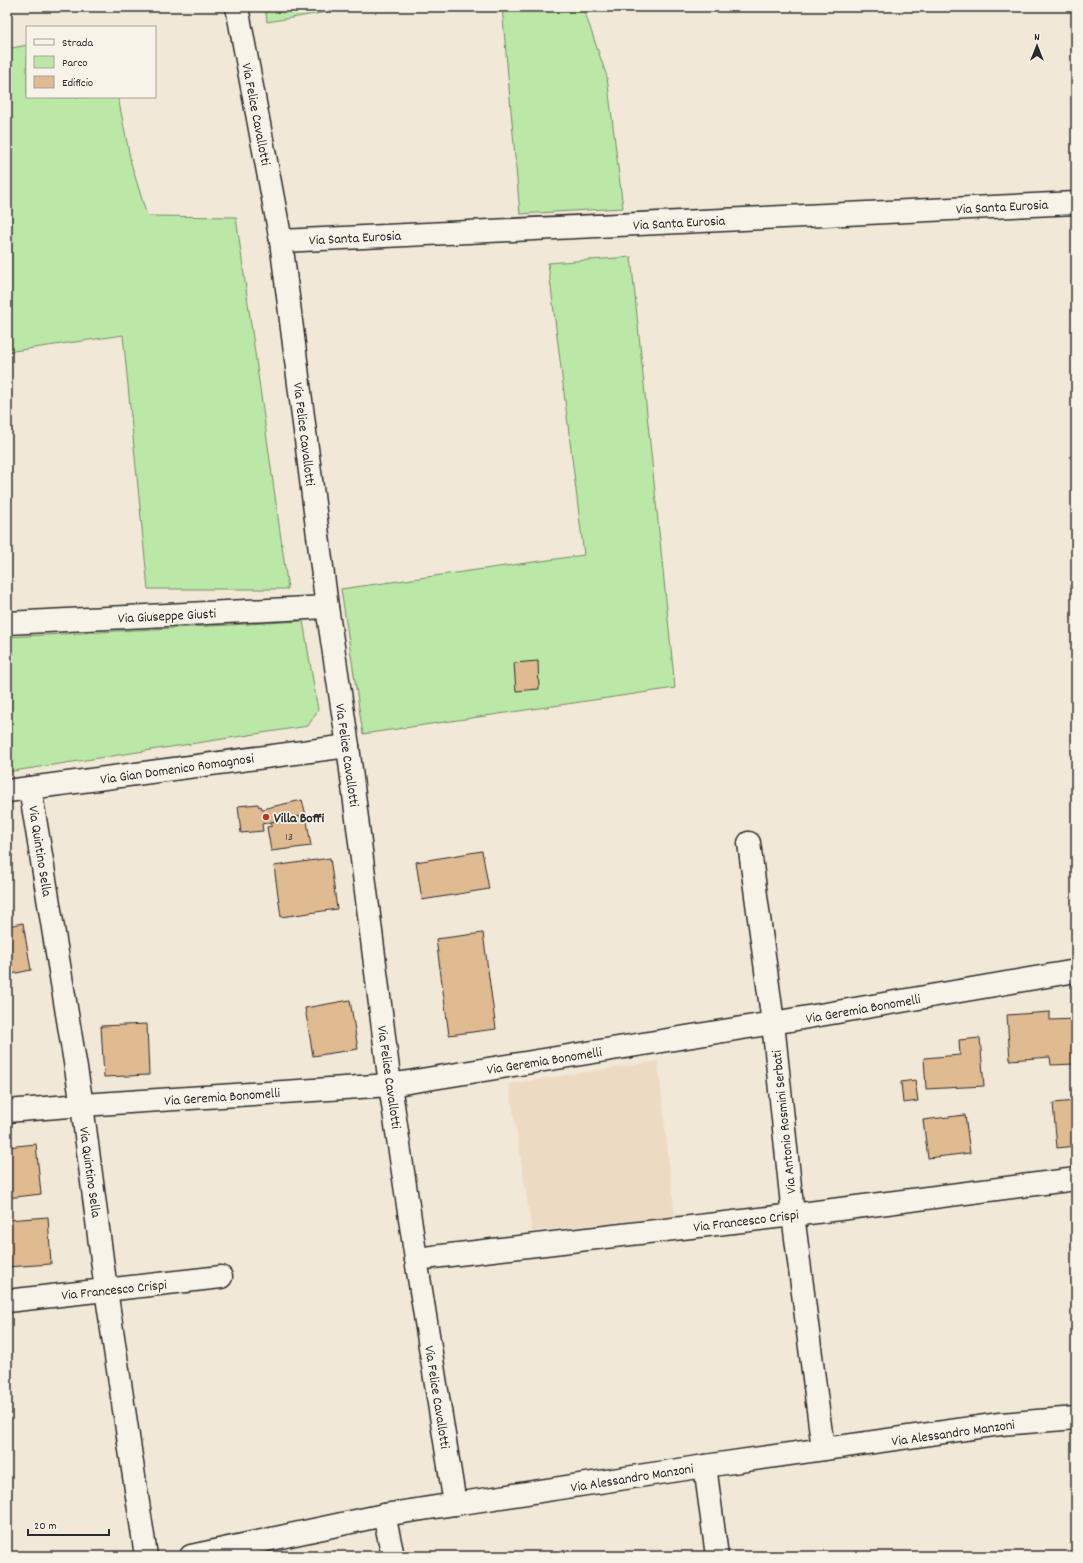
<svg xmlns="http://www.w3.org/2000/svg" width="1083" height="1563" viewBox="0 0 1083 1563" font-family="Dekko,sans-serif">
<rect width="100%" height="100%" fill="#f2e8d7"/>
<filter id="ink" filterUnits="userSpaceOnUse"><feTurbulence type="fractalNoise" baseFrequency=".025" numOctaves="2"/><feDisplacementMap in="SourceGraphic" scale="8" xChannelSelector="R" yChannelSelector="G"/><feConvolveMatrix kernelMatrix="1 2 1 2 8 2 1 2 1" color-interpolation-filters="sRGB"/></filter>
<g filter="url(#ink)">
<polygon fill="#eddac2" points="658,1061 675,1217 532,1231 509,1084"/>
<g fill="#bbe8a6" stroke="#738a68">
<polygon points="265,7 357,7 267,22"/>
<polygon points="502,7 583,7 607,77 623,208 520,214"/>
<polygon points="27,45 27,97 118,97 131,163 147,216 236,217 288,589 148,589 123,335 7,352 7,49"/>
<polygon points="631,257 675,688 363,734 341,589 584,555 548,263"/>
<polygon points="303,621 318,710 308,726 7,772 7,637"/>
</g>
<g fill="#e0ba91" stroke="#2b2b2b">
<polygon points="538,661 539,689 516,691 514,663"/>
<polygon points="302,800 306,815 262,824 263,831 241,833 238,806 258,804 259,807 261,806 262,809"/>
<polygon points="306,815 311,846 271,851 267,827 272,826 271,822"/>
<polygon points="482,851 489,889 422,900 416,862"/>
<polygon points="330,858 337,909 281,917 274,866"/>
<polygon points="23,923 31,970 7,975 7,926"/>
<polygon points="483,933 496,1029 449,1035 436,939"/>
<polygon points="350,1000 358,1049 313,1056 305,1008"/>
<polygon points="1050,1012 1050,1020 1076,1019 1076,1064 1051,1065 1050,1057 1010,1060 1007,1015"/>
<polygon points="147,1024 149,1075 104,1077 101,1026"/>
<polygon points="980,1038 984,1086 926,1089 924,1058 960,1055 959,1040"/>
<polygon points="915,1080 918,1101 903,1103 901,1082"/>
<polygon points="1076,1101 1076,1146 1057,1148 1053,1103"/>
<polygon points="965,1115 970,1153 928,1158 923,1120"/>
<polygon points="36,1144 41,1194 7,1198 7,1147"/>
<polygon points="48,1217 51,1264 7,1267 7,1220"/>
</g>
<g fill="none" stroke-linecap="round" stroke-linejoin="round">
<defs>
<g id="street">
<polyline points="281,241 1076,203"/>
<polyline points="7,623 327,607"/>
<polyline points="30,788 82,1105 106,1290 146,1556"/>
<polyline points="7,791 348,746"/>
<polyline points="749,843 773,1023 793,1215 823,1449"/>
<polyline points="7,1111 82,1105 390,1085 773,1023 1076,971"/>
<polyline points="416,1259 793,1215 1076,1179"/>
<polyline points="7,1301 221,1277"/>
<polyline points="705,1466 717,1556"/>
<polyline points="384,1515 393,1556"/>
<polyline points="191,1556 384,1515 455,1504"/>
</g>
<polyline id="secondary" points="237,7 281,241 327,607 348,746 390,1085 416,1259 455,1504 705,1466 1000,1424 1076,1418"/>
</defs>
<use href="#street" stroke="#2b2b2b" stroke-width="25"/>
<use href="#secondary" stroke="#2b2b2b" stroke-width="25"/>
<use href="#street" stroke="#f7f3e8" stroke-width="22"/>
<use href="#secondary" stroke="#f7f3e8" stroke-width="22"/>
</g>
</g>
<circle fill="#c8321e" stroke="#f7f3e8" stroke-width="1.5" cx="266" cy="817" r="4"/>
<g text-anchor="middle" stroke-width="3.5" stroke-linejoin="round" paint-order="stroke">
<g font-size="12" fill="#584f44">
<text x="289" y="840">13</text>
</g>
<g font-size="14" fill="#2b2b2b" stroke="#f7f3e8">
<text transform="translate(257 114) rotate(79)" y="5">Via Felice Cavallotti</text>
<text transform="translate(1002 206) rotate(-3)" y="5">Via Santa Eurosia</text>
<text transform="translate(679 222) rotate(-3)" y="5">Via Santa Eurosia</text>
<text transform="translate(355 237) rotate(-3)" y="5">Via Santa Eurosia</text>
<text transform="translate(305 434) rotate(83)" y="5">Via Felice Cavallotti</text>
<text transform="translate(167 615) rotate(-3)" y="5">Via Giuseppe Giusti</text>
<text transform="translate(348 755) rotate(82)" y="5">Via Felice Cavallotti</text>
<text transform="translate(177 768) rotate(-8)" y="5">Via Gian Domenico Romagnosi</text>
<text transform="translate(41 851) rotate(81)" y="5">Via Quintino Sella</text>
<text transform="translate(863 1008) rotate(-10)" y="5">Via Geremia Bonomelli</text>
<text transform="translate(544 1060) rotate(-9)" y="5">Via Geremia Bonomelli</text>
<text transform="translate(390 1077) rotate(82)" y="5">Via Felice Cavallotti</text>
<text transform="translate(222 1096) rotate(-4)" y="5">Via Geremia Bonomelli</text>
<text transform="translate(783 1122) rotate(-96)" y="5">Via Antonio Rosmini Serbati</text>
<text transform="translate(91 1172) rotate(82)" y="5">Via Quintino Sella</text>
<text transform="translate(746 1220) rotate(-7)" y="5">Via Francesco Crispi</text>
<text transform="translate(114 1289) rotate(-6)" y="5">Via Francesco Crispi</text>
<text transform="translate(438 1397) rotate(81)" y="5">Via Felice Cavallotti</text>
<text transform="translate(953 1432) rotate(-8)" y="5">Via Alessandro Manzoni</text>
<text transform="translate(632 1477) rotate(-9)" y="5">Via Alessandro Manzoni</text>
</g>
<g font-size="14" font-weight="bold" fill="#2b2b2b" stroke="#f7f3e8" text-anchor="start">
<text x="274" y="822">Villa Boffi</text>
</g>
</g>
<rect width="1083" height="1563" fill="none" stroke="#f7f3e8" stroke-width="24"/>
<rect x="12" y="12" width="1059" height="1539" fill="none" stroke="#2b2b2b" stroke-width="1.5" filter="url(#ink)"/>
<rect x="26" y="26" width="130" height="72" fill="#f7f3e8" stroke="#a5a39c"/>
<rect x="34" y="39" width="20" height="6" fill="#f7f3e8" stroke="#a5a39c"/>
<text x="62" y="46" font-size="12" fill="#2b2b2b">Strada</text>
<rect x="34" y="56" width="20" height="12" fill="#bbe8a6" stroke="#a5a39c"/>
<text x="62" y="66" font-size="12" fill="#2b2b2b">Parco</text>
<rect x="34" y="76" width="20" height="12" fill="#e0ba91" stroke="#a5a39c"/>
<text x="62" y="86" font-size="12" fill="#2b2b2b">Edificio</text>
<g transform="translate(1037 46)" stroke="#f7f3e8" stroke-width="3" paint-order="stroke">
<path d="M0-3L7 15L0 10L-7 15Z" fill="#2b2b2b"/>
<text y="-6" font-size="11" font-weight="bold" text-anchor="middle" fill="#2b2b2b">N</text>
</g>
<path d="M28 1529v6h81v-6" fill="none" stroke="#2b2b2b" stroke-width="2"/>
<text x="34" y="1529" font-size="12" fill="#2b2b2b" stroke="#f7f3e8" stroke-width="3" paint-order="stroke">20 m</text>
</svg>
